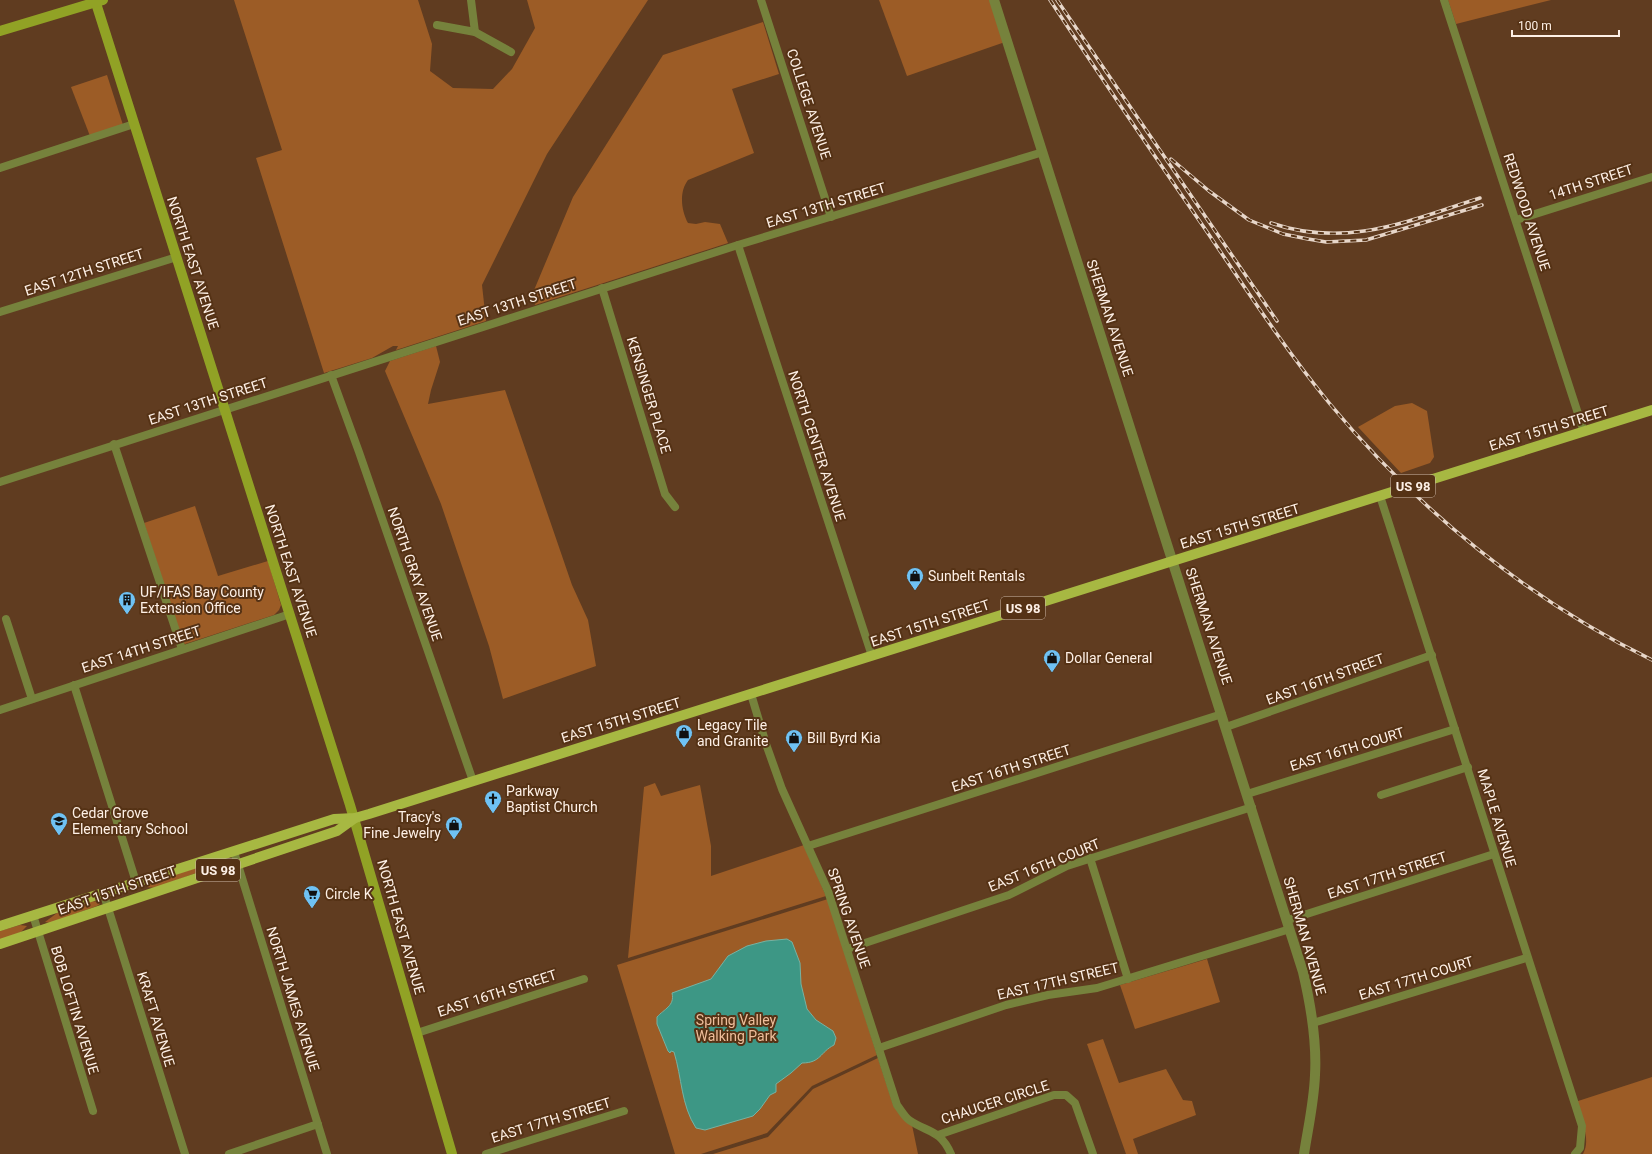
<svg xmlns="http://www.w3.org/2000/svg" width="1652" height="1154" viewBox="0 0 1652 1154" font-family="Roboto,sans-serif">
<rect width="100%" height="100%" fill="#603c20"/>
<g fill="#9c5c26">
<polygon points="234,0 418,0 432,44 430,71 453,88 493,89 512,69 535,28 527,0 648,0 547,154 482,285 486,321 396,350 398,346 393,346 372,358 324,373 256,158 282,150"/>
<polygon points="879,0 990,0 1005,42 907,76"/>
<polygon points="1448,0 1551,0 1456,24"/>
<path d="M763 22 779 74 732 89 754 153 688 180C679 192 681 210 688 223L696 224 705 222 720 224 728 243 535 305 532 295 573 197 663 55Z"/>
<polygon points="107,75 123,125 90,136 71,87"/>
<polygon points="436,346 440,362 431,390 428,404 505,390 572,585 588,620 596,666 503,699 489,646 441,504 385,371 390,361"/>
<polygon points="1412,403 1427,411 1434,457 1430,463 1401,473 1358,427 1395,406"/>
<polygon points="195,506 218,576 268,561 281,605 279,610 274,615 185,644 183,643 144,523"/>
<polygon points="655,783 661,796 700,785 711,846 711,876 804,845 826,896 628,958 644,787"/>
<polygon points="219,861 226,862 155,888 146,887 154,881"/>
<polygon points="828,899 877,1055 812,1086 767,1133 701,1154 675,1154 617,965"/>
<polygon points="92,901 99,902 100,904 97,906 50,923 45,922 57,913"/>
<polygon points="20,925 27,926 21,932 0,940 0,931"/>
<polygon points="1207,959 1220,1002 1135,1029 1120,985"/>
<polygon points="1103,1039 1119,1083 1166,1069 1183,1100 1192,1101 1196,1115 1133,1139 1138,1154 1126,1154 1087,1044"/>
<polygon points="878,1058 894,1107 912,1125 918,1154 713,1154 768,1137 813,1089"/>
<path d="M1652 1077V1154H1583C1592 1139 1580 1117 1575 1102Z"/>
</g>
<path fill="#3d9785" stroke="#77b2a2" d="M787 939 792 942 800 963 801 984 807 1009 816 1020 833 1031 836 1038 834 1045C820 1052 821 1063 802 1063L791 1073 776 1084V1092L770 1095 760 1109 753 1116 705 1130 696 1128C681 1105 682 1078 674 1052L671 1051 670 1053 668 1051 657 1024V1017C664 1009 675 1006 672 993L711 979 728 956 747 946 766 941Z"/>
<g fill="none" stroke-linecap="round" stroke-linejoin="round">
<g stroke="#76823c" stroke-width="8">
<polyline points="761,0 831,217"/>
<polyline points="1444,0 1584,432"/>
<polyline points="437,25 475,32 471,0"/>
<polyline points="475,32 511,52"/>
<polyline points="0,168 134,124"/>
<polyline points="1516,220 1652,177"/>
<polyline points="738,245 872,656"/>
<polyline points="602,288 665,494 675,507"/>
<polyline points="0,312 177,257"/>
<polyline points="331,375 359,452 473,781"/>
<polyline points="114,444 182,649"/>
<polyline points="0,482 738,245 1043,152"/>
<path d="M1380 496C1448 706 1513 917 1582 1126L1580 1148 1575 1154"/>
<polyline points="6,619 32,699"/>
<polyline points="74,685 136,882"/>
<path d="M751 694 766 744 782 789 828 891 897 1105C901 1110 904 1116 909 1120 928 1133 940 1129 951 1154"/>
<polyline points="0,710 290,614"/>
<polyline points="1226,727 1432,655"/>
<polyline points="1247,794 1455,729"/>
<polyline points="1381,795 1468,767"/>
<polyline points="808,846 1222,714"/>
<polyline points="234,852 327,1154"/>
<polyline points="1090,858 1128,979"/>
<polyline points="103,892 185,1154"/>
<polyline points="33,915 93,1111"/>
<polyline points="1288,920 1494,854"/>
<polyline points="847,949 1009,895 1067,866 1252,807"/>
<polyline points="1313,1023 1526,958"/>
<polyline points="417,1033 584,979"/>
<polyline points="879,1048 1006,1005 1048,995 1097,988 1290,929"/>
<polyline points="938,1135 1054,1095 1066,1095 1075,1103 1093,1154"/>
<polyline points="229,1154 318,1124"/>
<polyline points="486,1154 624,1111"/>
</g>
<path stroke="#76823c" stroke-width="10" d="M994 0 1303 972C1311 1006 1317 1040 1315 1075 1314 1102 1308 1128 1304 1154"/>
<g stroke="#91a225" stroke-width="10">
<polyline points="95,0 350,805 452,1154"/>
<polyline points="0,31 103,0"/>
</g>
<g stroke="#a7b842" stroke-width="10">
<polyline points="0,926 334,819 355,818 369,814 1652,410"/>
<polyline points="0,944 337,831 355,818"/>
</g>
<defs>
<g id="rail">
<path d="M1050 0C1100 76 1151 151 1203 226 1244 286 1284 348 1330 404 1417 509 1529 600 1652 660"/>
<polyline points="1057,0 1277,321"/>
<polyline points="1171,159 1209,191 1249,220 1283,234 1308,239 1326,242 1366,240 1482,205"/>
<path d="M1271 223C1347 249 1408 221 1480 198"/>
</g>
</defs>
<use href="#rail" stroke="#e7d6c9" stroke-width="3.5"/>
<use href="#rail" stroke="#553215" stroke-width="2" stroke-dasharray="6" stroke-linecap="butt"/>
</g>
<defs>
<symbol id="shop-pin" viewBox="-11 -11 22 30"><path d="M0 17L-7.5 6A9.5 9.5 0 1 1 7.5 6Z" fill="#6fc2f4" stroke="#553215"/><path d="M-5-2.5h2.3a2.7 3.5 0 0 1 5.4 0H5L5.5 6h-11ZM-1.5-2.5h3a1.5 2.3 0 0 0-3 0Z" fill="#111"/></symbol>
<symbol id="building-pin" viewBox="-11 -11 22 30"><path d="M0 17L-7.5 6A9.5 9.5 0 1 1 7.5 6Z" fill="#6fc2f4" stroke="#553215"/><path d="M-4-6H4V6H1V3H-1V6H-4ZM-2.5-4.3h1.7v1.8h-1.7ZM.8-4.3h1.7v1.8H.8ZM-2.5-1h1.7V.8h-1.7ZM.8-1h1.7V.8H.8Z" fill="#111"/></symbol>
<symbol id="church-pin" viewBox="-11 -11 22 30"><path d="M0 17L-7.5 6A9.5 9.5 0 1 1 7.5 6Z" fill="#6fc2f4" stroke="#553215"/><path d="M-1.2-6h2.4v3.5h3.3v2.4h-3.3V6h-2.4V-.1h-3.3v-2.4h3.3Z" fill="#111"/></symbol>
<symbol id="school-pin" viewBox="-11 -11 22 30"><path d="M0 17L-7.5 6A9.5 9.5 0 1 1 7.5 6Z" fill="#6fc2f4" stroke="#553215"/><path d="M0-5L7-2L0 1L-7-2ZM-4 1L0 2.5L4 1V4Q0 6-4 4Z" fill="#111"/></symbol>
<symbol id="supermarket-pin" viewBox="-11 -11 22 30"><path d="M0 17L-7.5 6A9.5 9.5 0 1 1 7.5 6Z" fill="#6fc2f4" stroke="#553215"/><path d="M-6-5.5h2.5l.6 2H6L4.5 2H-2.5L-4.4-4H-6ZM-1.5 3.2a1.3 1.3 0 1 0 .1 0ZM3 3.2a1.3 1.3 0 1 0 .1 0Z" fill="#111"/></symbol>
</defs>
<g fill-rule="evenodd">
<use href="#shop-pin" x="905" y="566" width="20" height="27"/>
<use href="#building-pin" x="117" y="590" width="20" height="27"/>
<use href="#shop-pin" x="1042" y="648" width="20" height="27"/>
<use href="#shop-pin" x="674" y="723" width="20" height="27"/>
<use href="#shop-pin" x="784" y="728" width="20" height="27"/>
<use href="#church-pin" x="483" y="789" width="20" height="27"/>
<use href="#school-pin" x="49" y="811" width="20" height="27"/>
<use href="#shop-pin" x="444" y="815" width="20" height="27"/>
<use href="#supermarket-pin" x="302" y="884" width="20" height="27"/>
</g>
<g text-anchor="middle" stroke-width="4" stroke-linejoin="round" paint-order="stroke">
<g fill="#553215" stroke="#cbb7a7" stroke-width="1">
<rect x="1391" y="475" width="44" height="22" rx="3"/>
<rect x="1001" y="597" width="44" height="22" rx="3"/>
<rect x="196" y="859" width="44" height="22" rx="3"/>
</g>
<g font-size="13" font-weight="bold" fill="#fef0e6">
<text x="1413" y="491">US 98</text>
<text x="1023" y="613">US 98</text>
<text x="218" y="875">US 98</text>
</g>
<g font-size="14" fill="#fef0e6" stroke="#553215">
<text transform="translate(809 104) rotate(72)" y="5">COLLEGE AVENUE</text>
<text transform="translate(1591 182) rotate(-18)" y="5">14TH STREET</text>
<text transform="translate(826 205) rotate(-17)" y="5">EAST 13TH STREET</text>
<text transform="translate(1527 212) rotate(72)" y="5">REDWOOD AVENUE</text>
<text transform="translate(193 263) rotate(72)" y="5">NORTH EAST AVENUE</text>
<text transform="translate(84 272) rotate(-18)" y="5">EAST 12TH STREET</text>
<text transform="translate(517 302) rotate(-18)" y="5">EAST 13TH STREET</text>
<text transform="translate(1110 318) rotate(72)" y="5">SHERMAN AVENUE</text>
<text transform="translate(649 395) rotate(73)" y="5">KENSINGER PLACE</text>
<text transform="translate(208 401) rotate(-18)" y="5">EAST 13TH STREET</text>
<text transform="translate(1549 428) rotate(-17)" y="5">EAST 15TH STREET</text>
<text transform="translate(817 446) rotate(72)" y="5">NORTH CENTER AVENUE</text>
<text transform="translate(1240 526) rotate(-17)" y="5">EAST 15TH STREET</text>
<text transform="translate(291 571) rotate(72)" y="5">NORTH EAST AVENUE</text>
<text transform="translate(415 574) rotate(71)" y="5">NORTH GRAY AVENUE</text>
<text transform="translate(930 623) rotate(-18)" y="5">EAST 15TH STREET</text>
<text transform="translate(1209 626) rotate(72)" y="5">SHERMAN AVENUE</text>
<text transform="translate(141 649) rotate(-18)" y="5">EAST 14TH STREET</text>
<text transform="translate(1325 679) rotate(-20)" y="5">EAST 16TH STREET</text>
<text transform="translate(621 720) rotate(-17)" y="5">EAST 15TH STREET</text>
<text transform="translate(1347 749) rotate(-17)" y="5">EAST 16TH COURT</text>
<text transform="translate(1011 768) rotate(-18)" y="5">EAST 16TH STREET</text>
<text transform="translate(1497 818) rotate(73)" y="5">MAPLE AVENUE</text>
<text transform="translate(1044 865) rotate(-22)" y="5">EAST 16TH COURT</text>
<text transform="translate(1387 875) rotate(-18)" y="5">EAST 17TH STREET</text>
<text transform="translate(117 890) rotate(-19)" y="5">EAST 15TH STREET</text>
<text transform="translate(849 918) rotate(71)" y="5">SPRING AVENUE</text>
<text transform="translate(401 927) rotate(74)" y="5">NORTH EAST AVENUE</text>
<text transform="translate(1305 936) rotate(74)" y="5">SHERMAN AVENUE</text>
<text transform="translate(1416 978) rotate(-17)" y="5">EAST 17TH COURT</text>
<text transform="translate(1058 981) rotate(-13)" y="5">EAST 17TH STREET</text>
<text transform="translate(497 993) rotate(-18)" y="5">EAST 16TH STREET</text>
<text transform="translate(293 999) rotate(73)" y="5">NORTH JAMES AVENUE</text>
<text transform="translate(75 1010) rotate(73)" y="5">BOB LOFTIN AVENUE</text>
<text transform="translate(156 1019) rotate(73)" y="5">KRAFT AVENUE</text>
<text transform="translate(995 1102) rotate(-18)" y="5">CHAUCER CIRCLE</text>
<text transform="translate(551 1120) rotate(-17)" y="5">EAST 17TH STREET</text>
</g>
<g font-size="14" fill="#fef0e6" stroke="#553215" text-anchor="start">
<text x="928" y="581">Sunbelt Rentals</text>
<text x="140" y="597">UF/IFAS Bay County<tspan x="140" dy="16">Extension Office</tspan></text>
<text x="1065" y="663">Dollar General</text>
<text x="697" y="730">Legacy Tile<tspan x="697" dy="16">and Granite</tspan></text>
<text x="807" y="743">Bill Byrd Kia</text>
<text x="506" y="796">Parkway<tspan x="506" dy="16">Baptist Church</tspan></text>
<text x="72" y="818">Cedar Grove<tspan x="72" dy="16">Elementary School</tspan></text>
<text x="441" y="822" text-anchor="end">Tracy's<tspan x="441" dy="16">Fine Jewelry</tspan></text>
<text x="325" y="899">Circle K</text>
</g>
<g font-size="14" fill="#eebe9b" stroke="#553215">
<text x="736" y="1025">Spring Valley<tspan x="736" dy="16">Walking Park</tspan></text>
</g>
</g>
<path d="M1512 30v6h107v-6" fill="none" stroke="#fef0e6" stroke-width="2"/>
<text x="1518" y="30" font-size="12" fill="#fef0e6" stroke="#553215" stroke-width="3" paint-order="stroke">100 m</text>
</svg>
